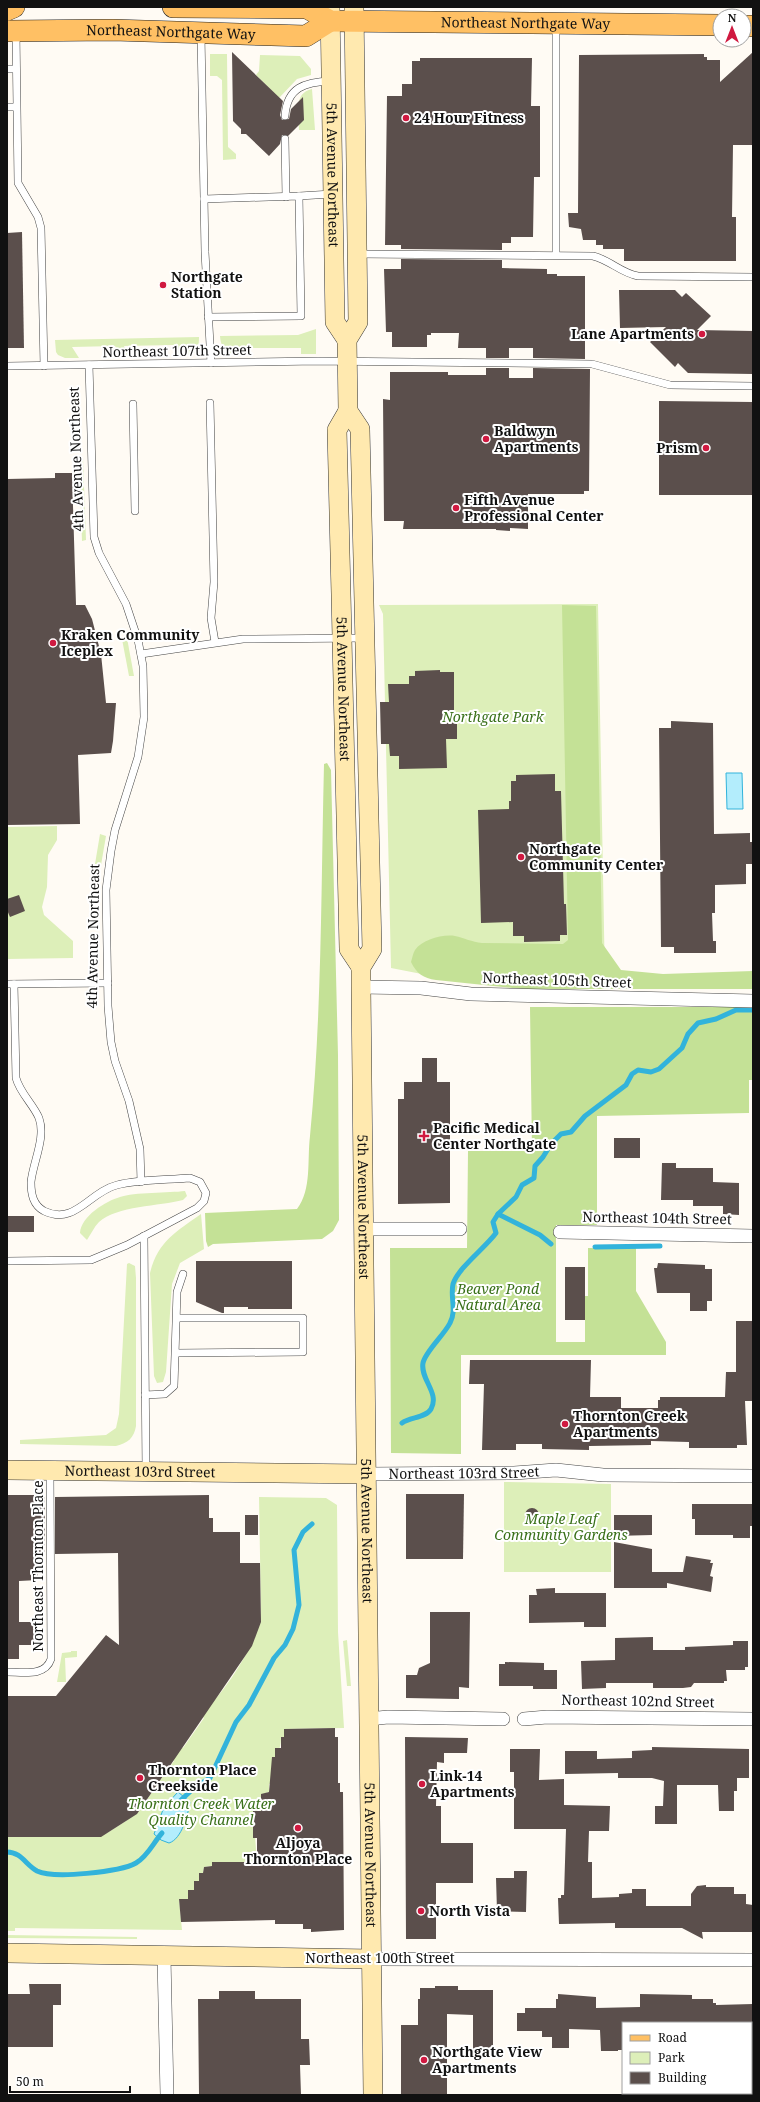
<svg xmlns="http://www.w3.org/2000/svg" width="760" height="2102" viewBox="0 0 760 2102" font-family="'Noto Serif',serif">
<rect width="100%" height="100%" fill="#fffbf4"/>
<g fill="#ddefb9">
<polygon points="210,54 227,54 228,147 236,154 236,159 223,160 222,80 217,76 210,76"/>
<polygon points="260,55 300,56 311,69 311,75 297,79 279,98 256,75 259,71"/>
<path d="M312 89 315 130H299C299 114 293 93 312 89Z"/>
<path d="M316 329V354H301V348H249L248 355C234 356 221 354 220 336L298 335Z"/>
<path d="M199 337C199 352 195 356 180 356L173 345 124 346 129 357H122L115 346 72 347 79 358H65L58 355 56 352 55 340Z"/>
<polygon points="79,456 83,458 86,540 82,541"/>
<polygon points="598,604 605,982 432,976 391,968 383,614 379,605"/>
<polygon points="127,638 134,676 129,676 122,639"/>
<polygon points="57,826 57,840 48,855 47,887 42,907 44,915 73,941 73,958 7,959 7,827"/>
<polygon points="100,834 106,836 101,865 95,864"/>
<path d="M185 1191 187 1196 183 1200C160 1206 116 1206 99 1222 94 1227 91 1234 87 1240L80 1233C81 1216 106 1201 120 1197 134 1192 169 1193 185 1191Z"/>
<path d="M201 1214 204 1249 180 1263 172 1284 166 1372 163 1382 157 1383 154 1376 150 1273C158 1241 176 1232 201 1214Z"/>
<path d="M129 1263 135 1266 136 1278V1426C134 1438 128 1443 116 1446L20 1444V1440L106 1435 116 1428 119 1414 127 1264Z"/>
<polygon points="504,1482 611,1484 611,1572 504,1572"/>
<path d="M259 1497 326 1498 337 1505 338 1632 344 1728 284 1729V1737H281C281 1758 268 1761 273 1783L269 1784V1792H267L261 1811H253L257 1862H212V1866L204 1867 203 1873 194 1890 188 1891V1899H179L182 1930 15 1928V1931H7V1835L8 1837H69L107 1833 126 1821 138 1809 140 1810 152 1792 149 1790 158 1777 161 1779 174 1761 171 1758 179 1746 183 1748 204 1718 200 1715C224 1694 257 1645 261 1613Z"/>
<polygon points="347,1640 351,1686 347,1686 343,1641"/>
<polygon points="71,1651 77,1651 77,1657 65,1658 66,1682 57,1682 62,1653 71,1652"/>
<polygon points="7,1935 137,1937 137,1939 7,1938"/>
</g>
<g fill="#c4e196">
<path d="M562 605 596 606 602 943 621 970 663 974 753 971V989H522L436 980C423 978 417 974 411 962 412 959 413 953 415 950 422 940 442 934 455 936 464 938 472 942 482 943L563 944 568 940Z"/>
<path d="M327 763 331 770 338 1055 339 1220 333 1231 322 1239 213 1244 208 1247 206 1241 205 1213 297 1209C312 1189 307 1161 310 1136 322 1013 321 888 324 764Z"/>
<polygon points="530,1007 753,1007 753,1080 749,1080 749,1113 597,1116 597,1225 556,1225 556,1342 585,1342 585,1296 588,1296 588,1248 636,1248 636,1291 666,1342 666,1355 461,1355 461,1454 391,1453 390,1248 467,1248 468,1151 532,1151"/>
</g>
<g fill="#b3edfc" stroke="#32b3db">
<polygon points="726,773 742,773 743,809 727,809"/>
<path d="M178 1792 190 1802C188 1814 182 1839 169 1843L161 1840 154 1834 164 1807Z"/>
</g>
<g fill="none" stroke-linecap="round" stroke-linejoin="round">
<g stroke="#32b3db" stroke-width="5">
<polyline points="498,1214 540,1235 551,1244"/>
<polyline points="595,1247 660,1246"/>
<path d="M402 1423C410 1417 426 1418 431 1409 440 1393 420 1379 423 1363 425 1352 444 1335 450 1323 457 1310 450 1298 453 1284 458 1268 485 1248 496 1233L493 1222 498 1214 516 1197 522 1185 534 1178 535 1166 543 1157 551 1144 561 1134 571 1132 585 1116 626 1085 632 1074 638 1070 651 1072 659 1069 682 1048 688 1034 698 1023 716 1019 736 1010H753"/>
<polyline points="180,1801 195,1787 210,1778 236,1722 249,1705 274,1658 285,1645 293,1629 299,1605 294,1550 303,1532 312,1524"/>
<path d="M7 1852C21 1852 26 1865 37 1871 54 1879 120 1872 136 1863 148 1856 153 1843 162 1833"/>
</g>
</g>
<g fill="#5b4f4c">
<polygon points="232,52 283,101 280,115 282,120 289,119 291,109 303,97 304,120 288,136 282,135 280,144 269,156 246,134 241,134 241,129 233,121"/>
<polygon points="753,52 753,145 733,145 732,217 736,217 736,261 624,261 624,249 603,249 603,245 596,245 596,240 583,240 581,229 569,227 568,213 578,213 579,55 704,54 704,57 707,57 707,60 720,60 720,82"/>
<polygon points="420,58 532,58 531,106 540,106 540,177 534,177 533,237 511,237 511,243 502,243 502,250 401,249 401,245 385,245 387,96 402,96 402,84 412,84 412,61 420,61"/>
<polygon points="22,232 24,348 7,348 7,233"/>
<polygon points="401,259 502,260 502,268 547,269 547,274 557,274 557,276 585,276 585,359 533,358 533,348 509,348 509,358 486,358 486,348 458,348 459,333 431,333 431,335 427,335 427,347 392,347 392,332 386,332 384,269 401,269"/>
<polygon points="619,290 675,290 682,297 686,293 711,316 697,330 753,331 753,374 688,373 678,363 675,367 650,342 666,327 620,328"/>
<polygon points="486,368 509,368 509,378 533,378 533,368 590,369 589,491 584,491 584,494 528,494 528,529 510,528 510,531 496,530 496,529 403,529 404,521 384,521 383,399 390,400 390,372 448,372 448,375 486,375"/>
<polygon points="659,401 753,402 753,495 659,495"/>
<polygon points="55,473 72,473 76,605 85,605 92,619 101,654 106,703 116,703 113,741 111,753 78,755 80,824 7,825 7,479 55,478"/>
<polygon points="440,670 440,672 454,672 454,717 457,717 457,739 446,739 447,768 399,769 399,756 390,756 389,744 381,744 380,702 389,702 388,684 409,684 409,676 415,676 415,671"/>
<polygon points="671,721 713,723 714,834 750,833 750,842 753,842 753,864 746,864 746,884 715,885 715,913 712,913 713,941 716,941 716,953 674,953 674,947 661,947 659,728 671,728"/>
<polygon points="555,774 555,791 561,791 564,904 566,904 567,935 560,935 560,941 524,942 524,936 513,936 513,922 481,923 478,810 509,809 509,801 511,801 511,781 516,781 516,775"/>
<polygon points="19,895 25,911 10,917 7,910 7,899"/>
<polygon points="422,1058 437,1058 437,1082 450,1082 450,1203 398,1204 398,1099 404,1099 404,1082 422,1082"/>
<rect x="614" y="1138" width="26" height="20"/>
<polygon points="662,1163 676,1163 676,1168 713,1168 713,1182 739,1183 739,1215 723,1214 723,1206 693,1206 693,1200 661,1200"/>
<rect x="7" y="1216" width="27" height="16"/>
<polygon points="196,1261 292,1261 292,1309 248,1309 248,1307 224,1307 224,1313 222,1313 196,1302"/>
<polygon points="658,1263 705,1265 705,1269 712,1269 712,1301 707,1301 707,1311 690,1311 690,1293 657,1293 654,1268 657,1268"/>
<rect x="565" y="1267" width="20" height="53"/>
<polygon points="736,1321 753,1321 753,1401 745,1401 747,1445 737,1445 737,1448 689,1448 689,1442 651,1441 651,1445 589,1446 589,1450 542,1449 542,1444 516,1444 516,1450 482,1450 484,1384 469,1384 470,1360 591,1360 590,1397 621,1397 621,1408 658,1408 658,1400 660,1400 660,1397 725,1397 726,1372 736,1372"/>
<polygon points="406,1494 464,1494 463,1559 406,1559"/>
<polygon points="7,1495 34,1495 34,1498 45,1497 45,1554 38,1554 38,1580 19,1581 19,1622 38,1622 38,1645 19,1645 19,1659 7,1659"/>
<polygon points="209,1495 209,1518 213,1518 213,1532 240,1532 240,1563 260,1563 261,1622 252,1646 137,1814 101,1837 8,1837 7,1696 56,1696 106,1635 119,1645 118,1553 55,1554 55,1497"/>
<polygon points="692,1504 753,1504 753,1526 750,1526 750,1538 733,1538 733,1535 695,1535 695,1519 692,1519"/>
<circle cx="532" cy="1515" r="7"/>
<rect x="245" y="1515" width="13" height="20"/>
<polygon points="614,1515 652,1515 652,1535 614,1536"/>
<polygon points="614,1542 652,1549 652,1572 683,1572 686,1556 711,1560 710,1563 713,1563 710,1576 713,1577 711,1592 667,1583 667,1588 614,1588"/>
<polygon points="555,1588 555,1593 606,1593 606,1627 584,1627 584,1622 529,1623 529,1595 537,1595 536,1589"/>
<polygon points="430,1612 470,1612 469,1688 459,1687 459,1699 406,1698 406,1675 417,1675 419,1668 430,1663"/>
<polygon points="653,1637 653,1650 685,1650 685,1647 733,1645 733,1641 748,1641 748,1667 745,1667 745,1670 726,1670 727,1681 724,1681 724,1683 694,1683 691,1687 683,1688 653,1688 653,1683 606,1683 606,1688 582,1689 581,1661 615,1660 615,1638"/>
<polygon points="505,1662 544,1663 544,1670 557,1670 557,1689 533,1689 533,1686 499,1686 499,1664 505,1664"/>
<polygon points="335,1728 335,1737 338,1737 338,1783 340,1783 340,1792 343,1792 344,1930 311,1932 311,1929 303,1929 303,1924 275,1924 275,1920 181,1922 179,1899 188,1899 188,1890 194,1890 194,1881 199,1881 199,1873 203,1873 204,1867 212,1866 212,1862 257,1862 257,1838 253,1838 253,1811 261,1811 261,1794 269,1792 272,1757 275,1757 275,1748 281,1748 281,1737 284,1737 284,1729"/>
<polygon points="405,1737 468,1738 467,1753 444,1753 444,1763 437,1762 436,1806 441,1806 441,1843 473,1843 473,1883 436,1883 436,1939 406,1939"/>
<polygon points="652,1747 749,1749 749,1778 737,1778 737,1791 734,1791 734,1811 719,1811 718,1785 677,1785 677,1824 655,1824 655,1806 663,1806 664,1781 652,1778 618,1778 618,1773 565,1774 565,1751 597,1751 597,1759 632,1758 632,1751 652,1750"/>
<polygon points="510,1749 540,1749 539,1780 564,1779 564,1805 610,1806 609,1831 589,1831 588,1862 592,1862 592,1898 619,1897 619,1894 632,1893 632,1889 646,1889 646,1906 691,1906 691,1894 697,1886 706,1885 706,1887 734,1887 734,1894 746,1894 746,1904 753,1905 753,1932 702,1932 703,1939 682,1928 615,1928 615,1923 559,1924 558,1898 561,1898 561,1895 564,1895 566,1829 514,1829 514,1772 510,1772"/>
<polygon points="514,1871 527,1871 526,1912 497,1911 496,1878 514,1878"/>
<polygon points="29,1984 61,1984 61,2005 53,2005 53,2047 7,2047 7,1994 30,1994"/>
<polygon points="435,1986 458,1986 458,1990 493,1990 493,2054 473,2054 473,2015 447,2014 447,2095 401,2095 401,2025 418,2025 418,1999 420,1999 420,1988 435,1988"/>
<polygon points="219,1991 255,1991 255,1999 301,1999 301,2039 309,2039 310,2065 300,2065 301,2095 199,2095 198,1999 219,1999"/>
<polygon points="558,1994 596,1997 596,2008 640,2007 640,1994 692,1995 692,1999 713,1999 713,2003 716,2003 716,2005 753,2004 753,2023 623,2023 623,2050 618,2050 618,2051 601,2051 600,2030 569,2029 569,2048 552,2048 552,2037 542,2037 542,2031 517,2031 517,2013 525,2013 525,2008 556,2008 556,1999 558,1999"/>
</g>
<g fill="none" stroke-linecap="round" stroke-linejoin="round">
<defs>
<g id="lane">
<polyline points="556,24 556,254"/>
<polyline points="16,32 18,183 38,217 41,228 44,366"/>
<polyline points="201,35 205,252 211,363"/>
<polyline points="7,69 16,69"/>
<polyline points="7,107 16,107"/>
<path d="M285 116C287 87 305 82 331 81"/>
<polyline points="285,139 286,197"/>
<polyline points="299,196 332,194"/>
<polyline points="204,199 299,196 301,316 208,317"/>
<path d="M358 254 593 256C610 260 621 273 638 276L753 277"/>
<polyline points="89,365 94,537 99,553 126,604 138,640 143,666 144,717 138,757 115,830 111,851 106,890 108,1006 111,1042 115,1061 129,1101 140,1149 141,1182"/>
<polyline points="7,366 318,361 592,364 670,385 753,386"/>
<polyline points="210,403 214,582 211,618 215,642"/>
<polyline points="133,404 135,511"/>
<polyline points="141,654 243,639 363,638"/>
<polyline points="7,984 108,983"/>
<polyline points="144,1236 146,1470"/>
<path d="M7 1261 91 1260 127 1245 197 1208 204 1201 206 1193 200 1182 190 1178C167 1180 140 1179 117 1185 89 1192 75 1226 44 1211 33 1205 31 1194 31 1182 33 1162 46 1138 39 1118 33 1104 20 1093 16 1078L14 984"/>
<polyline points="176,1353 303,1352 303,1318 177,1318"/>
<polyline points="145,1395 165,1394 174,1386 177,1292 183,1274"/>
<path d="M7 1672C23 1672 45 1677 51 1659L50 1471"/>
</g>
<g id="street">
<polyline points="361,987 421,988 471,994 753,1001"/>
<polyline points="363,1229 460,1229"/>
<polyline points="560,1232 753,1236"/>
<path id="s1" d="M366 1474 514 1473 556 1470 603 1475 753 1476"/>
<polyline points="369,1719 388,1717 503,1719"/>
<polyline points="524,1719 547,1717 753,1719"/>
<polyline points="164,1957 167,2095"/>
<polyline points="372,1959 753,1960"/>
</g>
<g id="secondary">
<path id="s2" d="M330 7 335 322 347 340"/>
<path id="s3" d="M354 7 358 322 347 340 348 411 360 429 372 949 361 967V987L373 2095"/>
<path id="s4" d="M348 411 337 430C341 603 346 776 349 949L361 967"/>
<path id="s5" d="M7 1470 366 1474"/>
<polyline points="7,1953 372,1959"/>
</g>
<g id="primary">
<path id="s6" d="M173 7 307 8 330 21 720 25"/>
<polyline points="7,10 14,7"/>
<polyline points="744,26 753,26"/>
<path id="s7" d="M7 31 113 30 306 36 330 21"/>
</g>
</defs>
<use href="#lane" stroke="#444" stroke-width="8"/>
<use href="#street" stroke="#444" stroke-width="14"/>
<use href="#secondary" stroke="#333" stroke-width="20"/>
<use href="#primary" stroke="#222" stroke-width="22"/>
<use href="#lane" stroke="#fff" stroke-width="7"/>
<use href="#street" stroke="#fff" stroke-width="13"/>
<use href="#secondary" stroke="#ffe9af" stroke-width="19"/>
<use href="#primary" stroke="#ffc064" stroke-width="21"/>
</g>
<g fill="#d01940" stroke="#fff" stroke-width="1.5">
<circle cx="406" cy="118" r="4"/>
<circle cx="163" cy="285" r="4"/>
<circle cx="702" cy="334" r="4"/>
<circle cx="486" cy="439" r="4"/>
<circle cx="706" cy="448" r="4"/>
<circle cx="456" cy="508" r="4"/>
<circle cx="53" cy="643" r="4"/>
<circle cx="521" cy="857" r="4"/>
<path d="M422 1130h4v4h4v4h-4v4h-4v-4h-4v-4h4z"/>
<circle cx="565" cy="1424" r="4"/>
<circle cx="140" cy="1778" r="4"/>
<circle cx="422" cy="1784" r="4"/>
<circle cx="298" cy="1828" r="4"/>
<circle cx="421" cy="1911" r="4"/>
<circle cx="424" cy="2060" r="4"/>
</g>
<g text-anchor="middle" stroke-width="4" stroke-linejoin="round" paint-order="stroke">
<g font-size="14" fill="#111" stroke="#fff">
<text dy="5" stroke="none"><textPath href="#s6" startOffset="356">Northeast Northgate Way</textPath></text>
<text dy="5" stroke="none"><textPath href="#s7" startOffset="164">Northeast Northgate Way</textPath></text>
<text dy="5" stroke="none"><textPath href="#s2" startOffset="168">5th Avenue Northeast</textPath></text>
<text transform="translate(177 351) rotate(-1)" y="5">Northeast 107th Street</text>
<text transform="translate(76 459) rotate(-92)" y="5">4th Avenue Northeast</text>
<text dy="5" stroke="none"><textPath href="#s4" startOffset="281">5th Avenue Northeast</textPath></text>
<text transform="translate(93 936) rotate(-89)" y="5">4th Avenue Northeast</text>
<text transform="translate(557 980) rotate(2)" y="5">Northeast 105th Street</text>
<text dy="5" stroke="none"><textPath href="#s3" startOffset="1210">5th Avenue Northeast</textPath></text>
<text transform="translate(657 1218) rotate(1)" y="5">Northeast 104th Street</text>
<text dy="5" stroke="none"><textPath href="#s5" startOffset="133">Northeast 103rd Street</textPath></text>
<text dy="5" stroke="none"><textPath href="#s1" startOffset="98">Northeast 103rd Street</textPath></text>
<text dy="5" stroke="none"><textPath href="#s3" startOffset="1534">5th Avenue Northeast</textPath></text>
<text transform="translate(38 1566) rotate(-90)" y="5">Northeast Thornton Place</text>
<text transform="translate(638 1701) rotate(1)" y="5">Northeast 102nd Street</text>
<text dy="5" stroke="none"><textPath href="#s3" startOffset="1858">5th Avenue Northeast</textPath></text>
<text x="380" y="1963">Northeast 100th Street</text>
</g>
<g font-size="14" font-weight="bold" fill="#111" stroke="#fff" text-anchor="start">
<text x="414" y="123">24 Hour Fitness</text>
<text x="171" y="282">Northgate<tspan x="171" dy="16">Station</tspan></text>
<text x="694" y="339" text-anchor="end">Lane Apartments</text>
<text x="494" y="436">Baldwyn<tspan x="494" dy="16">Apartments</tspan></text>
<text x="698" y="453" text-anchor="end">Prism</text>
<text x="464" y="505">Fifth Avenue<tspan x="464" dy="16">Professional Center</tspan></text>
<text x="61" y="640">Kraken Community<tspan x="61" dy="16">Iceplex</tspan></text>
<text x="529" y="854">Northgate<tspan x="529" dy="16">Community Center</tspan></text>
<text x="433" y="1133">Pacific Medical<tspan x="433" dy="16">Center Northgate</tspan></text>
<text x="573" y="1421">Thornton Creek<tspan x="573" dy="16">Apartments</tspan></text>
<text x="148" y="1775">Thornton Place<tspan x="148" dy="16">Creekside</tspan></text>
<text x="430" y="1781">Link-14<tspan x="430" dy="16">Apartments</tspan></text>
<text x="298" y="1848" text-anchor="middle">Aljoya<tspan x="298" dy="16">Thornton Place</tspan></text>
<text x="429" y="1916">North Vista</text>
<text x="432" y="2057">Northgate View<tspan x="432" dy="16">Apartments</tspan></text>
</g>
<g font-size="14" font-style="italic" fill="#397019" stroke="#fff">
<text x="493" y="722">Northgate Park</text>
<text x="498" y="1294">Beaver Pond<tspan x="498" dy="16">Natural Area</tspan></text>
<text x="561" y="1524">Maple Leaf<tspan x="561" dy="16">Community Gardens</tspan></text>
<text x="201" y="1809">Thornton Creek Water<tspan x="201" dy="16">Quality Channel</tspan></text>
</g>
</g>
<rect width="760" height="2102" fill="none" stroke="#111111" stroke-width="16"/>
<rect x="622" y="2022" width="130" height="72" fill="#ffffff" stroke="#a0a0a0"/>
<rect x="630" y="2035" width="20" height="6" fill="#ffc064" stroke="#a0a0a0"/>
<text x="658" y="2042" font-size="12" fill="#111111">Road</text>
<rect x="630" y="2052" width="20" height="12" fill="#ddefb9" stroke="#a0a0a0"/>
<text x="658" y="2062" font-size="12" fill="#111111">Park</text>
<rect x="630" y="2072" width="20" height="12" fill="#5b4f4c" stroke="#a0a0a0"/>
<text x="658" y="2082" font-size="12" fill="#111111">Building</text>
<g transform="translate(732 28)"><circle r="19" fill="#ffffff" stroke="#a0a0a0"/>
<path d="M0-3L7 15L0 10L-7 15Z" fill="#d01940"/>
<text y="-6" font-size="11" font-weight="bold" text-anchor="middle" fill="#111111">N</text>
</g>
<path d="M10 2086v6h120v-6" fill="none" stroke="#111111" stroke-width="2"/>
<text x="16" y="2086" font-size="12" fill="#111111" stroke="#ffffff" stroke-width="3" paint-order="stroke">50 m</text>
</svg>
